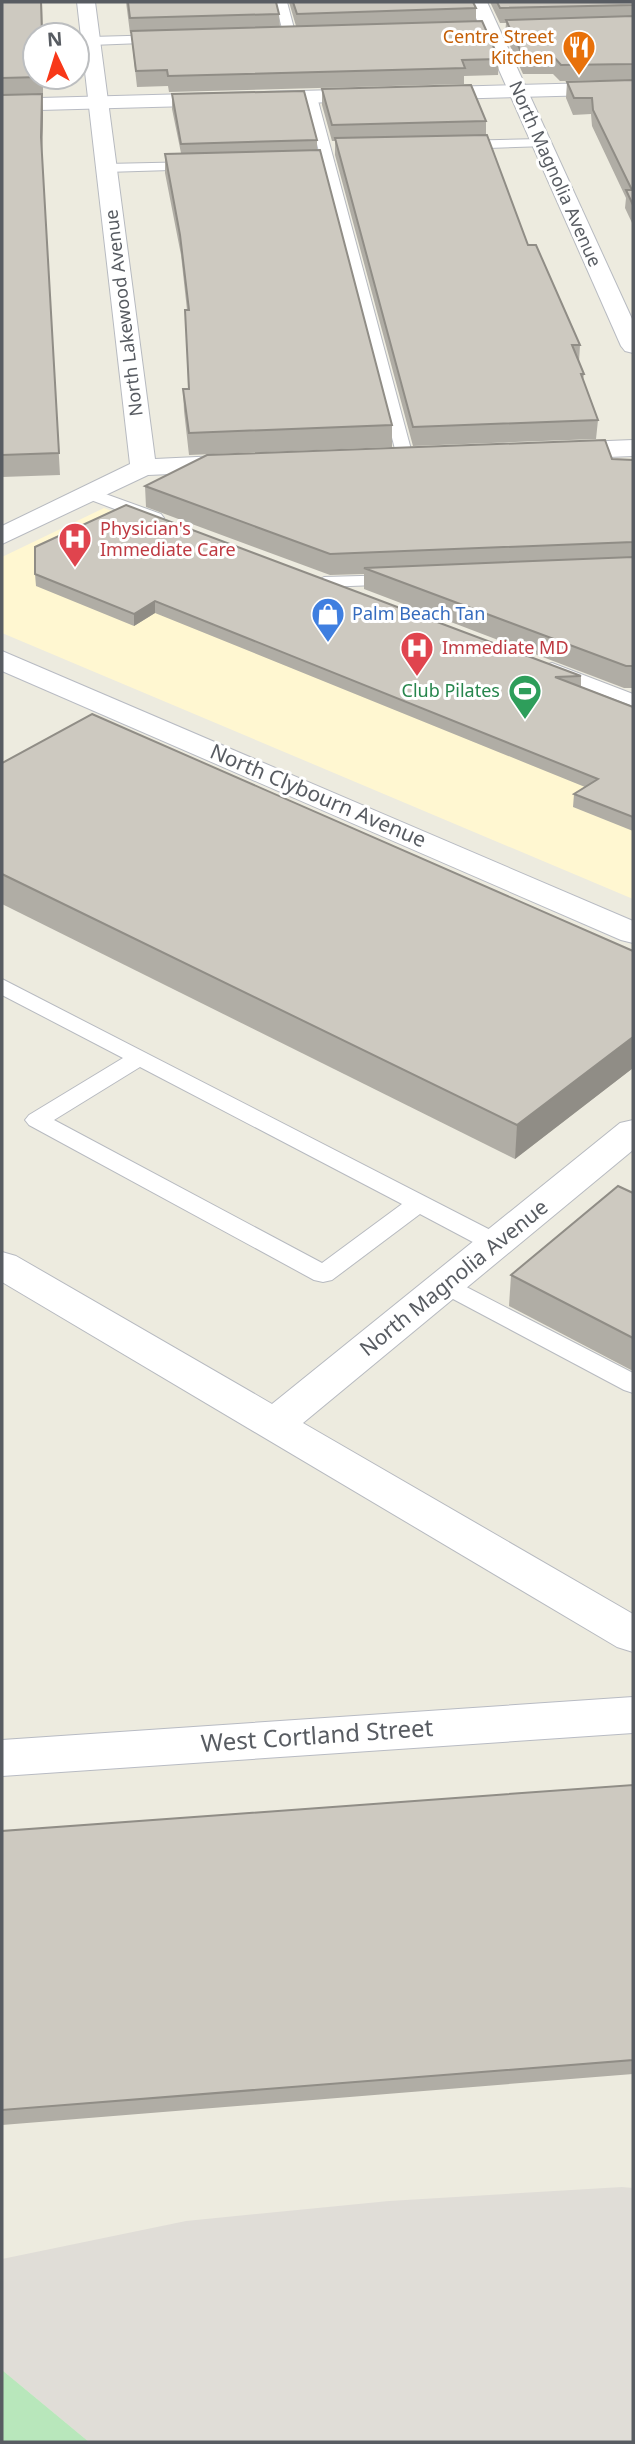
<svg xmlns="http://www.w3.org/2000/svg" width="635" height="2444" viewBox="0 0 635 2444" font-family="'Noto Sans',sans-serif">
<rect width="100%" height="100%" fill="#edebdf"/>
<polygon fill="#fff7d1" points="104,508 633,712 633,899 2,633 2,557"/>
<polygon fill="#e0ddd7" points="622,2187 633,2188 633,2442 89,2442 2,2370 2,2259 186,2221 389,2201"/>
<polygon fill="#b8e7bb" points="2,2370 89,2442 2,2442"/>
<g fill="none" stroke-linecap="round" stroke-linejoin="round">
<defs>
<g id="lane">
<polygon points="275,2 287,2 296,36 294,39 284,36"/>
<polygon points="164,35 168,36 168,42 91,45 85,41 91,37"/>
<polygon points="311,93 317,97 413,457 411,460 399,460 397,457 305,97"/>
<polygon points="541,139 546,140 546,146 458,149 451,145 458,141"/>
<polygon points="198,162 205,166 203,169 106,172 99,168 106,164"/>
<polygon points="89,488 161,514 164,518 161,522 149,522 83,497 81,493"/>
<polygon points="397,575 406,580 403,584 324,587 315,582 324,577"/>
<polygon points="552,663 633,694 633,706 545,673 543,669 545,665"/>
<path d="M2 979 504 1237 507 1243 504 1249 495 1251 486 1249 420 1214 332 1280 323 1282 314 1280 29 1125 25 1120 29 1115 123 1058 2 995ZM140 1067 402 1204 322 1263 54 1120Z"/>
<polygon points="447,1277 633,1373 633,1393 624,1390 438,1291 434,1285 438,1279"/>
</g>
<g id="street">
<polygon points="77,2 95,2 155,459 239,455 248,458 252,463 248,468 239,471 148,475 2,544 2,526 130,464"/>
<polygon points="469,2 487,2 633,321 633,353 625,351 621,346"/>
<polygon points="633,440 633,456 558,459 549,456 545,451 549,446 558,443"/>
<polygon points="633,1120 633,1150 303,1423 633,1614 633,1652 617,1647 2,1282 2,1252 16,1256 272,1404 620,1123"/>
</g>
<g id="secondary">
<polygon points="633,82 633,94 2,111 2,99"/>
<polygon points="2,651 633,921 633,943 621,940 2,671"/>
<polygon points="633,1697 633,1733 2,1776 2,1740"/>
</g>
</defs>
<use href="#lane" stroke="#b7bac0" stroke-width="2"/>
<use href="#street" stroke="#b7bac0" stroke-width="2"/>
<use href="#secondary" stroke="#b8bbc3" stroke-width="2"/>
<use href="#lane" fill="#fff" fill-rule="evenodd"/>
<use href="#street" fill="#fff" fill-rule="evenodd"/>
<use href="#secondary" fill="#fff" fill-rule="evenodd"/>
</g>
<g fill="#b0ada5">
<polygon points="2,2 42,2 43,35 35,35 35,77 43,77 43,95 42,95 43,113 42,156 60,475 2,477"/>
<polygon points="126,2 276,2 279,14 280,27 296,26 289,2 473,2 476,8 476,21 499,59 498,75 464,76 464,84 169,92 168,86 137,87 131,33 130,33"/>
<polygon points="490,2 633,2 633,80 560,81 553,74 523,74 505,35 506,23 500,23"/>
<polygon points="633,80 633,225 625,208 626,198 592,126 591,114 573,115 566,98 567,82"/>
<polygon points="322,89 486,121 486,135 528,245 580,345 579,362 584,374 583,380 598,420 596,439 413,446 335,155 335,141 332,141 322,105"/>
<polygon points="172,94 317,140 317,150 392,425 392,447 189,455 184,411 183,389 188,389 187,310 181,255 165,173 165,154 181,153 172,109"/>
<polygon points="612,459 633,460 633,688 624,688 364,589 364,574 330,575 146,507 145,486"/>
<polygon points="35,574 581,676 581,687 633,707 633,831 573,807 574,794 585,787 155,613 134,626 36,586"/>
<polygon points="2,763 633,951 633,1068 515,1159 2,904"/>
<polygon points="633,1193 633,1371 509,1306 511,1275"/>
<polygon points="633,1785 633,2074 2,2125 2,1831"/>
</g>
<g fill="#908d86">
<polygon points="42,94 43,113 42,156 60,475 41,137"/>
<polygon points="155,601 155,613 134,626 134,614"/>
<polygon points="633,1037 633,1068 515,1159 517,1125"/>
</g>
<g fill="#cdc9c0" stroke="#908d86" stroke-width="2">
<polygon points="2,2 41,2 42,35 35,35 35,77 41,77 2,78"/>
<polygon points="128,2 276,2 279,14 130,18"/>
<polygon points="293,2 473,2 476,8 297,14"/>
<polygon points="497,2 633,2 633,5 500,8"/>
<polygon points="633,16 633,64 561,65 554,57 524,58 506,20"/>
<polygon points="482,21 499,59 462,60 465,68 168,76 167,70 136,71 131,31"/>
<polygon points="633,80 633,205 626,190 632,190 593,110 592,98 574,98 567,82"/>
<polygon points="471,85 486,121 332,125 322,89"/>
<polygon points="304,91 317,140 181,144 172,94"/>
<polygon points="42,94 41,137 59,453 2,455 2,95"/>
<polygon points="487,135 528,245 536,245 580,345 572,345 584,374 581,374 598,420 413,427 335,138"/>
<polygon points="320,150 392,425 189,433 183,389 189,389 185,310 189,310 180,235 165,154"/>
<polygon points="605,440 612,459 633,460 633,542 330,554 145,486 207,455"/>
<polygon points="126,505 581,676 555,677 633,707 633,817 574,794 598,779 155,601 134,614 35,574 35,547"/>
<polygon points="633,557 633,666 626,666 364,568"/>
<polygon points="92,714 633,951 633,1037 517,1125 2,874 2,763"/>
<polygon points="618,1186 633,1193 633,1338 511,1275"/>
<polygon points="633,1785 633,2060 2,2110 2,1831"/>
</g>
<defs>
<symbol id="restaurant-pin" viewBox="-11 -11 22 30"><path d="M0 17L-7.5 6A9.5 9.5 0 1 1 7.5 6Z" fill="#e8710a" stroke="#fff"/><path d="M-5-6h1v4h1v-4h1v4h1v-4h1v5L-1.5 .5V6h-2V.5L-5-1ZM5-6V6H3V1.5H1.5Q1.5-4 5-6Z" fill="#fff"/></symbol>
<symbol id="hospital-pin" viewBox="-11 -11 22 30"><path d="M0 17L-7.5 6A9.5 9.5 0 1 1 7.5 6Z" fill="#e0444e" stroke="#fff"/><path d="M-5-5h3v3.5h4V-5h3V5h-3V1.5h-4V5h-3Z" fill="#fff"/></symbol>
<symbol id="shop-pin" viewBox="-11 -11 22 30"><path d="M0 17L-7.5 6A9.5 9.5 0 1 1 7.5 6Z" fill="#3f7fe0" stroke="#fff"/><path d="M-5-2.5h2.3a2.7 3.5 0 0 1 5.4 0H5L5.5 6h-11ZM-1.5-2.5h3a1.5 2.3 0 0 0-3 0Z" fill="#fff"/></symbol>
<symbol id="stadium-pin" viewBox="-11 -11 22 30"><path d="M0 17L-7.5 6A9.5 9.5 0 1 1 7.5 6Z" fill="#2e9e5b" stroke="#fff"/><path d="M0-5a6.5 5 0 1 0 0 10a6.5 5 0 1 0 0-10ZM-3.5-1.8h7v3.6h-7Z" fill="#fff"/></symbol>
</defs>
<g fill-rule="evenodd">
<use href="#restaurant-pin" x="560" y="28" width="38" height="52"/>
<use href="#hospital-pin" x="56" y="520" width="38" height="52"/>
<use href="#shop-pin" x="309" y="595" width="38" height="52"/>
<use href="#hospital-pin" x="398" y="629" width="38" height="52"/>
<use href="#stadium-pin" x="506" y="672" width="38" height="52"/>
</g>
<g text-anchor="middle" stroke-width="6" stroke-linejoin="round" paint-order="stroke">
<g font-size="18" fill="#c56008" stroke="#fff" text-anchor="end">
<text x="554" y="43">Centre Street<tspan x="554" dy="21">Kitchen</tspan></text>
</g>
<g font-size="18" fill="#585c62" stroke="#fff">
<text transform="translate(555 174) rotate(66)" y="6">North Magnolia Avenue</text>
<text transform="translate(124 313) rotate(-97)" y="6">North Lakewood Avenue</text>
</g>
<g font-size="18" fill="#be3a42" stroke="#fff" text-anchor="start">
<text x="100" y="535">Physician's<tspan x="100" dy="21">Immediate Care</tspan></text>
<text x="442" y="654">Immediate MD</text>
</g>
<g font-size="18" fill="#366cbe" stroke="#fff" text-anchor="start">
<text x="352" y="620">Palm Beach Tan</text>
</g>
<g font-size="18" fill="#27864d" stroke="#fff" text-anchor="end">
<text x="500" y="697">Club Pilates</text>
</g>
<g font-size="21" fill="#585c62" stroke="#fff">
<text transform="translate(318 796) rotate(23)" y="7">North Clybourn Avenue</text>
<text transform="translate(454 1278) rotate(-39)" y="7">North Magnolia Avenue</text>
</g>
<g font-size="24" fill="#585c62" stroke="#fff">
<text transform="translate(317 1736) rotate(-4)" y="8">West Cortland Street</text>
</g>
</g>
<rect width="635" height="2444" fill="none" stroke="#585c62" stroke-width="7"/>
<g transform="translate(56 56) rotate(356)"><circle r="33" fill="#ffffff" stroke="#bcbec0" stroke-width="2"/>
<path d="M0-5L12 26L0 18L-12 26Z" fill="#f83819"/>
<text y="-10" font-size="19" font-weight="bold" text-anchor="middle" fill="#585c62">N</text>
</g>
</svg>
